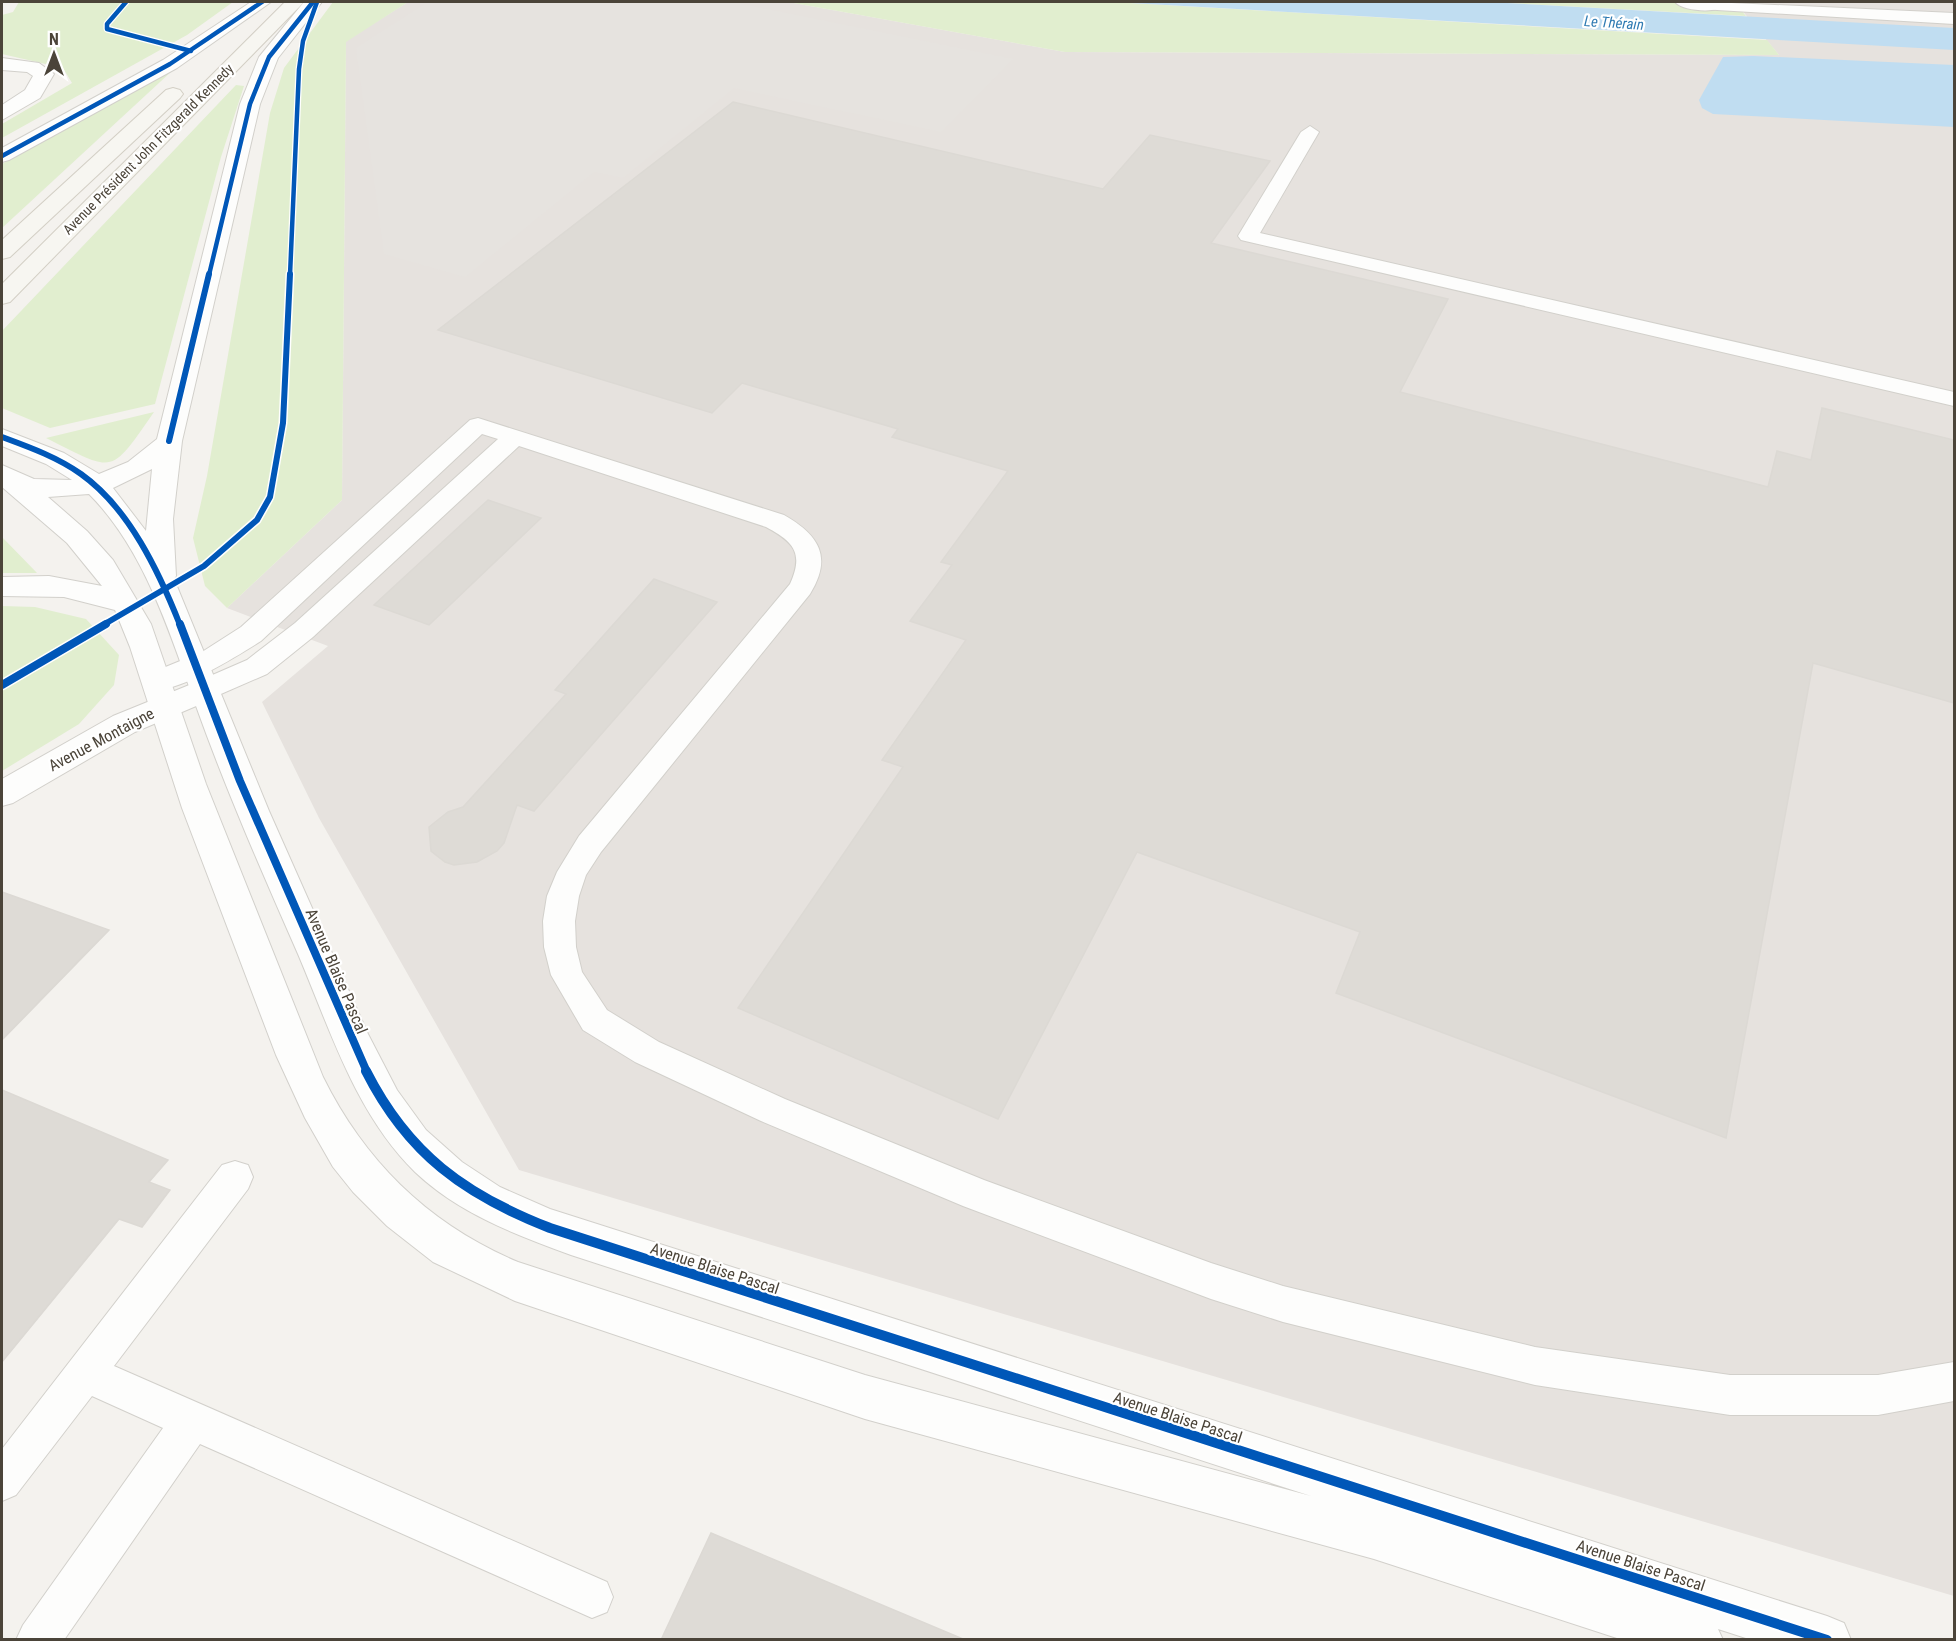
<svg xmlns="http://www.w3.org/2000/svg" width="1956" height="1641" viewBox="0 0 1956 1641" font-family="'Roboto Condensed',sans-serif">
<rect width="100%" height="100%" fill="#f4f2ee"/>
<polygon fill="#e6e2de" points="408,2 788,2 1065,52 1779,55 1735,2 1954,2 1954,1596 519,1170 319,818 262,702 328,646 227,608 342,500 346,41"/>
<g fill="#e1eecf">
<polygon points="19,2 233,2 187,35 2,138 2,124 72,83 63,68 2,54 2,15 13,12"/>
<polygon points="333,2 408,2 346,42 342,500 227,608 205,586 193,538 207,476 270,113 284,68"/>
<polygon points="788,2 1113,2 1767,40 1779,55 1065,52"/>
<polygon points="1489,2 1734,2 1746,16"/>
<polygon points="173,70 2,228 2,164"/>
<polygon points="236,85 244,86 221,157 155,404 50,428 2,408 2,331"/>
<path d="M154 412C109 477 115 472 46 438Z"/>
<polygon points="2,536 2,537 37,573 2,573"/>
<polygon points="2,606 35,607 86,619 119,655 114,685 79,724 2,771"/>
</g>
<polygon fill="#e6e3df" points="428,2 732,2 1013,59 941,132 734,88 623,178 594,172 465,277 384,254 356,48"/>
<g fill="#c0ddf1">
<polygon points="1113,2 1489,2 1954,28 1954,50"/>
<polygon points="1753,56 1954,65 1954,127 1713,114 1702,108 1699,100 1723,57"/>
</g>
<g fill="#dedbd6" stroke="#dcd9d4" stroke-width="1.5">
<polygon points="733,102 1103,189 1150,135 1270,161 1211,243 1448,299 1400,392 1768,487 1777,451 1811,460 1822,408 1954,440 1954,703 1813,663 1726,1138 1336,993 1360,932 1137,852 998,1119 738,1008 903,767 882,760 966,640 910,621 952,565 941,562 1008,471 892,437 898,429 742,383 712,413 438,330"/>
<polygon points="488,500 541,518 429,625 374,605"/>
<polygon points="654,579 717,602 534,811 517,805 504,843 497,851 477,862 454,865 445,862 431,851 429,827 448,812 463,807 566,694 555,690"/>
<polygon points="2,892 109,930 2,1040"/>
<polygon points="2,1090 168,1160 149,1182 170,1190 142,1227 119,1219 2,1362"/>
<polygon points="711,1533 963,1639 963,1640 661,1640"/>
</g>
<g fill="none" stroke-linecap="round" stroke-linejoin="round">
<defs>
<g id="service">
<path d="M1675 2H1723L1725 5C1718 14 1682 11 1675 2Z"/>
<polygon points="1310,126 1319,132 1260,233 1954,392 1954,406 1241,240 1238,236 1301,132"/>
<path d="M478 418 784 515C819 535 833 557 810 594L601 852 586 875 579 896 575 921 576 947 582 972 607 1010 659 1042 785 1099 984 1180 1211 1263 1283 1286 1535 1347 1730 1375H1878L1954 1362V1401L1878 1415H1730L1535 1385 1283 1322 1211 1299 963 1206 761 1121 635 1062 583 1030 551 975 544 947 543 921 547 896 557 872 579 836 790 584C804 553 794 542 766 527L519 446 313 637 267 674 214 697 204 700 194 697 190 690 194 683 247 660 295 623 498 439 482 434 261 641C237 656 173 697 146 689L142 682 146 675 202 652 241 627 470 420Z"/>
<polygon points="235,1161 248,1165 253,1177 248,1189 114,1366 607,1582 613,1597 607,1612 592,1618 200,1444 64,1640 16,1640 23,1625 163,1428 92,1396 16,1495 2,1501 2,1449 222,1165"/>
</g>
<g id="minor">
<polygon points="1710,2 1954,13 1954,24 1717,10 1711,9 1708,5"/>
<polygon points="2,58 39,63 54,74 40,98 2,120 2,105 25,90 33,76 27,72 2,70"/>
<polygon points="204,679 215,682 219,690 215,698 135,732 13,803 2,806 2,779 113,716"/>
</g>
<g id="tertiary">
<polygon points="251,2 271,2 177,68 9,160 2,162 2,148 163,60"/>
<path d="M304 2H322L278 58 260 104 182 441 173 519 176 576 174 579 269 811 368 1034 397 1090 426 1130 462 1162 500 1187 550 1209 1827 1616 1844 1623 1851 1640H1752L1718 1629 1723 1640H1623L1374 1559 865 1419 515 1301 433 1262 387 1226 353 1192 333 1167 305 1118 276 1055 182 808 130 647 115 610 64 597 2 596V577L49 576 102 586 67 543 2 487V465L34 479 72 480 46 464 2 446V429L64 453 99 474 128 462 157 439 240 104 259 57ZM152 469 146 531 113 488ZM89 494C145 550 170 634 196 706 226 790 262 872 298 954 330 1029 355 1113 415 1172 458 1213 516 1235 571 1255L1311 1496 865 1375 518 1262C430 1225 365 1162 323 1077L206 784 151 624 113 560 87 531 48 497Z"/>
</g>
<g id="secondary">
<polygon points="285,2 304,2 10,302 2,304 2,284"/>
<polygon points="173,88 180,90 183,94 180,98 10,257 2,259 2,240 166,90"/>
</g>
</defs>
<use href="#service" stroke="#d2d0cb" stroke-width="2"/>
<use href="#minor" stroke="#d2d0cb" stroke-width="2"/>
<use href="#tertiary" stroke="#d2d0cb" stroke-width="2"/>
<use href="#secondary" stroke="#d3cfc5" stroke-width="2"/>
<use href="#service" fill="#fdfdfc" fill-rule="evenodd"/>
<use href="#minor" fill="#fdfdfc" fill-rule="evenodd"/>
<use href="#tertiary" fill="#fdfdfc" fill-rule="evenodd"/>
<use href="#secondary" fill="#f7f6f1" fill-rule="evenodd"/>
<defs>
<g id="cycleway-far3">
<polyline points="126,2 107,24 107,29 191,51"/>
<polyline points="2,156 170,64 262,2"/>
<polyline points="209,275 250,104 269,57 313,2"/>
<polyline points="290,275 299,69 303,41 317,2"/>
</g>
<g id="cycleway-far2">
<path d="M2 437C29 447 57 457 81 474 129 508 159 572 180 625"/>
<polyline points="169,441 209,274"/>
<polyline points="103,625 204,566 257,520 270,497 283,423 290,274"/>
</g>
<g id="cycleway-far1">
<polyline points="180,624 240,781 367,1072"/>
<polyline points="2,685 106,624"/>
</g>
<path id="cycleway" d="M366 1071C408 1154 465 1195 550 1228L1827 1640"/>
</defs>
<use href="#cycleway-far3" stroke="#fff" stroke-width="7"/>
<use href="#cycleway-far2" stroke="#fff" stroke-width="9"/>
<use href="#cycleway-far1" stroke="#fff" stroke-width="11"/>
<use href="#cycleway" stroke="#fff" stroke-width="14"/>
<use href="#cycleway-far3" stroke="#0057b8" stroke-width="4.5"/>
<use href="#cycleway-far2" stroke="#0057b8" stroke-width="6"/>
<use href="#cycleway-far1" stroke="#0057b8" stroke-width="8"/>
<use href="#cycleway" stroke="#0057b8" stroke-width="10"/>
</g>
<g text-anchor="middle" stroke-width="4.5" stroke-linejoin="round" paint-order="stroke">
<g font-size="14" fill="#4b4439" stroke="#fff">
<text transform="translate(148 149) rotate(-45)" y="5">Avenue Président John Fitzgerald Kennedy</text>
</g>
<g font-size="15" font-style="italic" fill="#2e7ab2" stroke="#fff">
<text transform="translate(1614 23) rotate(4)" y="5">Le Thérain</text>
</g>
<g font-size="16" fill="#4b4439" stroke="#fff">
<text transform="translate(101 739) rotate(-28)" y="6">Avenue Montaigne</text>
<text transform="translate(337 971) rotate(67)" y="6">Avenue Blaise Pascal</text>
<text transform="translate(715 1268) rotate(18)" y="6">Avenue Blaise Pascal</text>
<text transform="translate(1178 1417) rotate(18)" y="6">Avenue Blaise Pascal</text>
<text transform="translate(1641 1565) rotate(18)" y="6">Avenue Blaise Pascal</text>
</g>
</g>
<rect width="1956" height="1641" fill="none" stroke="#4b4439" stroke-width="6"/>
<g transform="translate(54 54)" stroke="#ffffff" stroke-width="4.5" paint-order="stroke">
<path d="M0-4.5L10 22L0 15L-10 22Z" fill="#4b4439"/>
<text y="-9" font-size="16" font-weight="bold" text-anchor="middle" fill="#4b4439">N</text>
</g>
</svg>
